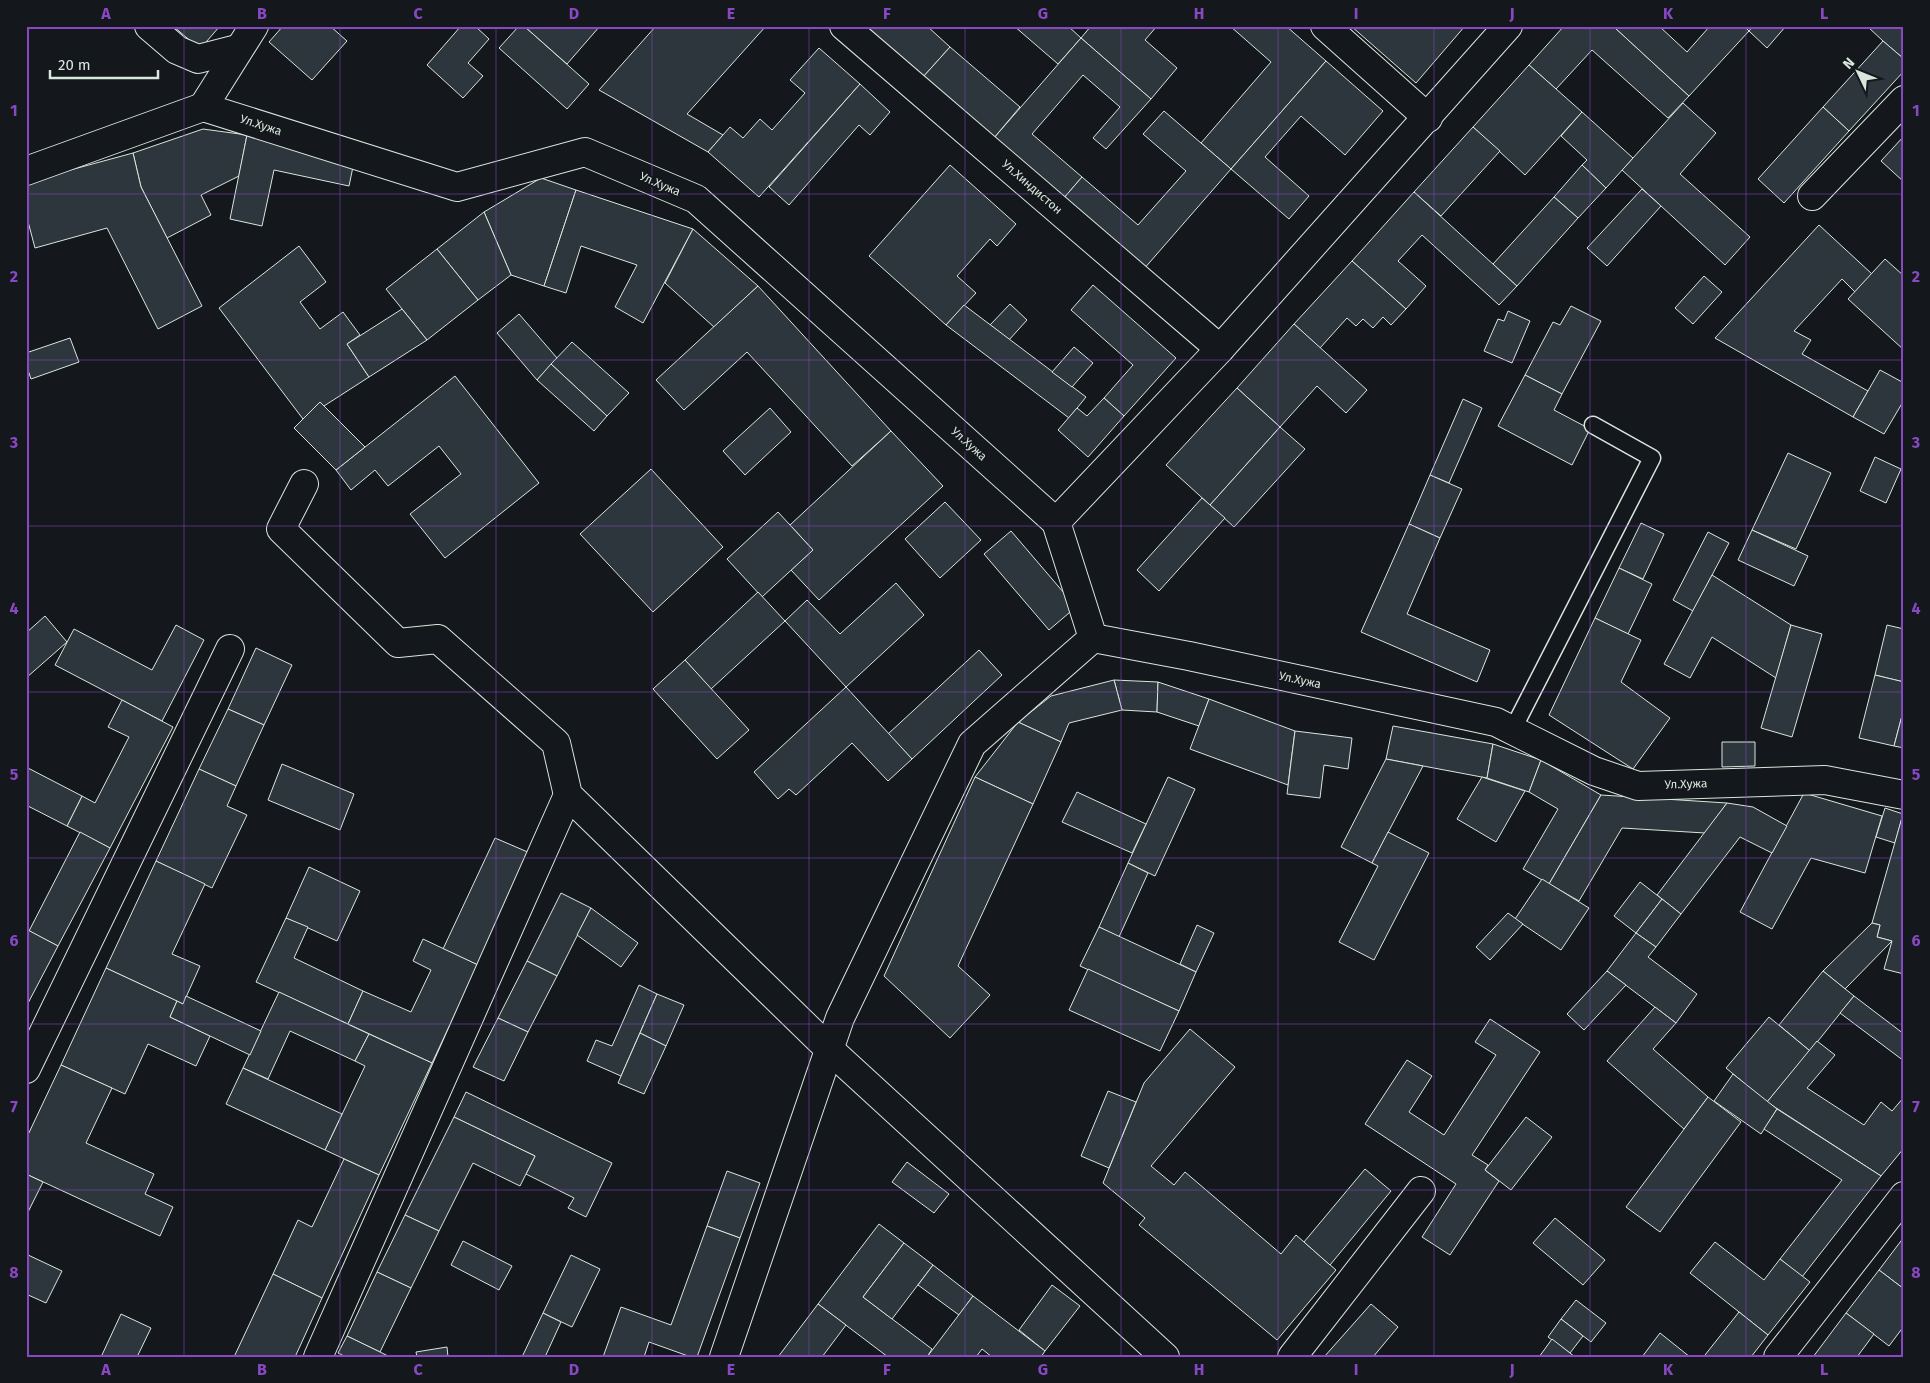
<svg xmlns="http://www.w3.org/2000/svg" width="1930" height="1383" viewBox="0 0 1930 1383" font-family="'Fira Sans',sans-serif">
<rect width="100%" height="100%" fill="#14181c"/>
<g fill="#2c363c" stroke="#d8e6dc">
<polygon points="173,26 220,26 200,49"/>
<polygon points="283,26 330,26 347,41 312,80 269,42"/>
<polygon points="461,26 475,26 489,39 468,63 483,76 463,98 427,65"/>
<polygon points="519,26 524,26 589,84 567,109 499,48"/>
<polygon points="524,26 600,26 567,64"/>
<polygon points="656,26 766,26 687,114 723,135 708,152 599,90"/>
<polygon points="865,26 927,26 950,47 923,77"/>
<polygon points="1014,26 1068,26 1081,38 1058,64"/>
<polygon points="1091,26 1157,26 1145,40 1177,68 1151,99 1081,38"/>
<polygon points="1230,26 1286,26 1326,61 1231,169 1201,143 1271,62"/>
<polygon points="1351,26 1402,28 1465,26 1416,83"/>
<polygon points="1564,26 1613,26 1689,96 1668,118 1592,50 1556,89 1529,65"/>
<polygon points="1613,26 1659,26 1687,52 1710,26 1744,26 1749,31 1689,96"/>
<polygon points="1753,26 1786,26 1767,48 1749,31"/>
<polygon points="1867,26 1904,26 1904,59 1883,41"/>
<polygon points="1081,38 1151,99 1106,149 1093,138 1120,107 1083,75 1032,134 1082,177 1063,199 993,139"/>
<polygon points="1883,41 1904,59 1904,71 1849,131 1823,107"/>
<polygon points="950,47 1020,107 993,139 923,77"/>
<polygon points="819,48 860,84 759,197 708,152 730,127 743,138 760,119 772,130 805,93 790,80"/>
<polygon points="1326,61 1383,111 1345,155 1301,116 1265,157 1309,196 1289,219 1231,169"/>
<polygon points="1529,65 1582,112 1525,175 1473,127"/>
<polygon points="860,84 890,112 870,135 859,125 789,205 769,187"/>
<polygon points="1683,103 1716,133 1680,174 1750,237 1725,265 1622,170"/>
<polygon points="1823,107 1849,131 1784,203 1758,179"/>
<polygon points="1164,111 1231,169 1143,270 1063,199 1082,177 1138,225 1186,171 1143,134"/>
<polygon points="1582,112 1633,158 1606,188 1582,165 1587,160 1561,136"/>
<polygon points="1473,127 1500,151 1441,216 1414,192"/>
<polygon points="203,129 247,135 239,176 201,195 211,215 167,238 141,187 133,153"/>
<polygon points="247,135 355,157 349,186 274,170 262,226 230,219"/>
<polygon points="1904,136 1904,182 1881,161"/>
<polygon points="133,153 141,187 202,306 158,329 107,228 35,248 26,214 26,182"/>
<polygon points="950,165 1016,224 997,246 990,239 957,276 976,293 946,325 869,256"/>
<polygon points="1582,165 1606,188 1578,218 1554,197"/>
<polygon points="541,178 576,190 544,286 511,275 484,212"/>
<polygon points="1642,189 1661,206 1607,266 1587,248"/>
<polygon points="576,190 693,229 643,323 615,307 637,265 581,246 566,293 544,286"/>
<polygon points="1414,192 1517,286 1499,305 1422,235 1398,261 1426,286 1406,309 1352,261"/>
<polygon points="1554,197 1578,218 1517,286 1493,264"/>
<polygon points="484,212 511,275 478,300 437,249"/>
<polygon points="1819,225 1872,274 1855,292 1842,279 1794,331 1811,340 1802,354 1868,391 1853,417 1715,338"/>
<polygon points="693,229 758,286 714,327 665,283"/>
<polygon points="299,246 326,282 300,302 320,329 343,312 360,335 347,344 369,377 324,406 320,402 303,419 219,308"/>
<polygon points="437,249 478,300 427,340 386,289"/>
<polygon points="1885,259 1904,276 1904,350 1848,299"/>
<polygon points="1352,261 1406,309 1391,325 1383,317 1373,328 1363,319 1356,326 1347,318 1320,348 1294,324"/>
<polygon points="1704,276 1722,292 1693,324 1675,308"/>
<polygon points="1093,285 1176,358 1124,416 1104,398 1133,365 1071,310"/>
<polygon points="758,286 891,431 852,466 747,352 684,410 656,380"/>
<polygon points="1010,304 1027,320 1009,340 990,325"/>
<polygon points="964,305 1086,397 1069,418 946,325"/>
<polygon points="1571,306 1601,321 1562,394 1525,375 1553,322 1560,325"/>
<polygon points="402,309 427,340 369,377 347,344"/>
<polygon points="1508,311 1530,321 1512,363 1484,351 1498,319 1504,321"/>
<polygon points="519,314 557,358 537,380 497,333"/>
<polygon points="1294,324 1367,390 1346,413 1317,386 1280,427 1237,388"/>
<polygon points="70,338 79,362 31,379 26,364 26,353"/>
<polygon points="572,342 629,393 607,416 551,364"/>
<polygon points="1074,347 1093,363 1072,387 1052,372"/>
<polygon points="551,364 607,416 594,431 537,380"/>
<polygon points="1880,370 1904,383 1904,400 1884,434 1853,417"/>
<polygon points="1525,375 1562,394 1554,410 1590,429 1572,465 1498,426"/>
<polygon points="455,376 539,483 445,558 410,514 461,474 439,446 388,486 375,470 351,490 336,470"/>
<polygon points="1237,388 1280,427 1210,505 1166,465"/>
<polygon points="1104,398 1124,416 1088,457 1058,430 1077,408 1087,416"/>
<polygon points="1463,399 1482,408 1449,483 1430,475"/>
<polygon points="320,402 365,447 336,470 294,428"/>
<polygon points="770,408 791,432 745,475 723,451"/>
<polygon points="1280,427 1305,449 1234,527 1210,505"/>
<polygon points="891,431 943,486 819,600 791,570 813,550 790,525"/>
<polygon points="1788,453 1831,473 1796,549 1752,530"/>
<polygon points="1875,457 1901,469 1886,503 1860,491"/>
<polygon points="651,469 723,547 653,612 580,534"/>
<polygon points="1430,475 1462,489 1440,538 1409,524"/>
<polygon points="1202,498 1225,518 1159,591 1137,570"/>
<polygon points="945,502 981,540 940,578 905,539"/>
<polygon points="778,512 813,550 762,597 727,559"/>
<polygon points="1641,523 1664,534 1643,579 1619,568"/>
<polygon points="1409,524 1440,538 1407,614 1490,650 1477,682 1361,632"/>
<polygon points="1752,530 1808,556 1794,586 1738,560"/>
<polygon points="1011,531 1076,607 1049,630 984,554"/>
<polygon points="1708,532 1729,543 1693,611 1673,600"/>
<polygon points="1619,568 1652,584 1628,634 1595,618"/>
<polygon points="1712,575 1791,625 1776,678 1712,637 1690,678 1664,664"/>
<polygon points="896,583 924,615 846,687 785,621 807,600 840,634"/>
<polygon points="758,592 785,621 711,689 685,660"/>
<polygon points="45,616 67,642 26,678 26,633"/>
<polygon points="1595,618 1641,640 1621,682 1670,718 1633,769 1549,715"/>
<polygon points="176,625 204,640 162,721 55,665 74,629 152,670"/>
<polygon points="1791,625 1822,634 1792,737 1761,728"/>
<polygon points="1887,625 1904,629 1904,682 1875,675"/>
<polygon points="256,648 292,665 264,725 228,709"/>
<polygon points="979,650 1002,675 912,759 888,734"/>
<polygon points="685,660 749,730 717,759 653,689"/>
<polygon points="1875,675 1904,682 1904,708 1894,746 1859,738"/>
<polygon points="1114,680 1158,682 1157,712 1122,710"/>
<polygon points="1114,680 1122,710 1069,723 1061,742 1018,722 1051,696"/>
<polygon points="1158,682 1209,699 1199,726 1157,712"/>
<polygon points="846,687 912,759 888,781 852,743 796,795 789,789 778,799 754,772"/>
<polygon points="1209,699 1295,731 1288,785 1190,749"/>
<polygon points="122,700 173,727 110,848 67,826 82,796 95,803 129,737 108,727"/>
<polygon points="1904,708 1904,748 1894,746"/>
<polygon points="228,709 264,725 236,786 199,769"/>
<polygon points="1018,722 1061,742 1033,804 975,777"/>
<polygon points="1393,726 1493,744 1487,778 1386,759"/>
<polygon points="1295,731 1352,738 1348,769 1324,765 1320,798 1287,794"/>
<polygon points="1722,742 1755,742 1755,766 1722,767"/>
<polygon points="1493,744 1541,760 1529,792 1487,778"/>
<polygon points="1386,759 1423,766 1372,863 1341,847"/>
<polygon points="1541,760 1601,795 1549,884 1523,869 1558,809 1529,792"/>
<polygon points="282,764 354,794 340,830 268,800"/>
<polygon points="26,767 82,796 67,826 26,805"/>
<polygon points="199,769 236,786 227,806 247,815 212,888 156,861"/>
<polygon points="975,777 1033,804 958,966 990,995 950,1038 884,976"/>
<polygon points="1168,777 1195,789 1155,876 1128,863"/>
<polygon points="1482,777 1525,791 1496,842 1457,819"/>
<polygon points="1077,792 1146,824 1132,853 1062,822"/>
<polygon points="1804,793 1882,816 1865,873 1811,858 1772,929 1740,912"/>
<polygon points="1601,795 1727,803 1705,833 1622,828 1579,901 1549,884"/>
<polygon points="1727,803 1753,807 1787,826 1772,853 1740,837 1681,914 1657,895"/>
<polygon points="1885,808 1903,814 1895,843 1876,837"/>
<polygon points="1903,814 1904,814 1904,974 1884,969 1892,941 1877,937 1880,925 1872,923"/>
<polygon points="80,832 110,848 58,946 29,931"/>
<polygon points="1388,832 1429,853 1374,960 1339,942 1378,866 1372,863"/>
<polygon points="495,838 530,853 478,965 443,949"/>
<polygon points="156,861 205,884 172,954 200,966 183,1004 106,968"/>
<polygon points="1128,863 1148,873 1119,937 1099,927"/>
<polygon points="309,867 360,891 337,941 286,918"/>
<polygon points="1542,879 1589,908 1561,950 1515,919"/>
<polygon points="1640,882 1662,899 1636,933 1614,916"/>
<polygon points="561,893 591,908 557,976 527,961"/>
<polygon points="1662,899 1681,914 1656,947 1636,933"/>
<polygon points="591,908 638,943 621,967 577,935"/>
<polygon points="1508,913 1523,924 1490,960 1476,947"/>
<polygon points="286,918 308,927 294,958 363,991 348,1024 256,982"/>
<polygon points="1872,923 1880,925 1877,937 1892,941 1845,989 1823,971"/>
<polygon points="1197,925 1214,933 1196,972 1180,964"/>
<polygon points="1099,927 1196,972 1179,1011 1080,966"/>
<polygon points="26,929 58,946 26,1007"/>
<polygon points="1636,933 1656,947 1648,957 1697,994 1676,1023 1607,971"/>
<polygon points="423,939 478,965 432,1063 348,1024 363,991 411,1012 431,970 413,961"/>
<polygon points="527,961 557,976 528,1032 498,1018"/>
<polygon points="106,968 177,1001 170,1017 210,1036 196,1066 148,1044 125,1094 61,1065"/>
<polygon points="1088,969 1179,1011 1160,1051 1069,1010"/>
<polygon points="1607,971 1626,985 1584,1030 1567,1014"/>
<polygon points="1823,971 1854,996 1810,1051 1779,1025"/>
<polygon points="639,985 657,994 621,1076 587,1061 596,1040 612,1046"/>
<polygon points="279,992 369,1034 355,1061 290,1031 268,1079 243,1068"/>
<polygon points="657,994 684,1005 666,1046 640,1033"/>
<polygon points="186,996 261,1031 250,1055 170,1017 177,1001 183,1004"/>
<polygon points="1854,996 1904,1034 1904,1061 1840,1013"/>
<polygon points="1655,1007 1676,1023 1653,1049 1708,1097 1684,1129 1607,1061"/>
<polygon points="1769,1017 1810,1051 1767,1102 1726,1068"/>
<polygon points="498,1018 528,1032 504,1081 473,1067"/>
<polygon points="1490,1019 1540,1052 1472,1155 1488,1165 1485,1170 1499,1181 1450,1255 1422,1237 1456,1184 1365,1124 1407,1060 1432,1076 1409,1112 1444,1135 1496,1055 1475,1042"/>
<polygon points="1190,1029 1235,1067 1151,1166 1174,1185 1185,1172 1281,1254 1296,1235 1336,1270 1277,1340 1139,1225 1145,1218 1103,1183 1144,1083"/>
<polygon points="640,1033 666,1046 644,1094 618,1083"/>
<polygon points="369,1034 432,1063 379,1175 325,1150 365,1066 355,1061"/>
<polygon points="1817,1041 1835,1055 1807,1088 1864,1125 1881,1102 1892,1111 1904,1097 1904,1148 1881,1176 1767,1102"/>
<polygon points="61,1065 112,1088 86,1143 154,1174 145,1194 173,1207 160,1236 26,1174 26,1139"/>
<polygon points="243,1068 342,1114 325,1150 226,1104"/>
<polygon points="1733,1074 1777,1109 1761,1134 1714,1101"/>
<polygon points="1108,1091 1136,1102 1109,1168 1081,1156"/>
<polygon points="466,1092 612,1163 586,1217 568,1208 574,1198 526,1174 535,1156 454,1117"/>
<polygon points="1708,1097 1741,1122 1660,1232 1626,1207"/>
<polygon points="1777,1109 1881,1176 1802,1277 1780,1259 1842,1180 1764,1129"/>
<polygon points="454,1117 535,1156 520,1186 473,1163 439,1231 405,1215"/>
<polygon points="1526,1117 1552,1137 1511,1190 1485,1170"/>
<polygon points="344,1159 379,1175 322,1298 273,1274 298,1220 312,1227"/>
<polygon points="907,1162 949,1194 934,1213 892,1182"/>
<polygon points="1365,1169 1391,1191 1330,1265 1304,1242"/>
<polygon points="727,1171 760,1183 740,1238 707,1226"/>
<polygon points="26,1174 43,1182 26,1216"/>
<polygon points="405,1215 439,1231 411,1288 377,1272"/>
<polygon points="1555,1218 1605,1260 1583,1285 1533,1243"/>
<polygon points="879,1224 904,1243 863,1297 932,1349 927,1357 888,1357 818,1304"/>
<polygon points="707,1226 740,1238 697,1357 691,1357 649,1342 644,1357 603,1357 621,1307 671,1325"/>
<polygon points="1904,1237 1904,1289 1879,1270"/>
<polygon points="463,1241 512,1266 499,1290 451,1265"/>
<polygon points="1715,1242 1764,1280 1780,1259 1810,1282 1768,1335 1690,1273"/>
<polygon points="904,1243 933,1265 892,1319 863,1297"/>
<polygon points="26,1254 62,1271 46,1303 26,1294"/>
<polygon points="571,1255 600,1269 572,1327 543,1313"/>
<polygon points="933,1265 973,1296 959,1315 918,1285"/>
<polygon points="1879,1270 1904,1289 1904,1326 1889,1346 1846,1313"/>
<polygon points="377,1272 411,1288 380,1352 347,1336"/>
<polygon points="273,1274 322,1298 295,1357 234,1357"/>
<polygon points="1052,1285 1080,1306 1045,1351 1019,1330"/>
<polygon points="973,1296 1045,1351 1041,1357 992,1357 982,1349 976,1357 927,1357"/>
<polygon points="1576,1300 1606,1323 1591,1342 1561,1319"/>
<polygon points="818,1304 846,1325 822,1357 778,1357"/>
<polygon points="1371,1304 1398,1327 1373,1357 1324,1357"/>
<polygon points="1739,1312 1768,1335 1751,1357 1706,1357 1705,1355"/>
<polygon points="543,1313 561,1322 545,1357 522,1357"/>
<polygon points="1846,1313 1874,1334 1857,1357 1813,1357"/>
<polygon points="121,1314 151,1328 137,1357 101,1357"/>
<polygon points="1561,1319 1583,1336 1570,1353 1548,1337"/>
<polygon points="1660,1333 1690,1357 1642,1357"/>
<polygon points="347,1336 380,1352 390,1357 346,1357 338,1353"/>
<polygon points="1552,1339 1570,1353 1575,1357 1539,1357"/>
<polygon points="447,1347 448,1357 417,1357 416,1352"/>
</g>
<g fill="none" stroke-linecap="round" stroke-linejoin="round">
<defs>
<polyline id="lane" points="1513,729 1652,458 1593,425"/>
<g id="street">
<polyline points="149,26 177,50 198,59 237,49"/>
<polyline points="844,26 1220,349"/>
<polyline points="1325,26 1428,118"/>
<polyline points="203,107 254,26"/>
<polyline points="26,171 203,107 457,187 585,152 696,199 1056,522 1093,638 1189,656 1496,722 1594,771 1638,786 1825,780 1904,795"/>
<polyline points="1812,196 1904,100"/>
<polyline points="304,484 281,529 398,643 438,639 556,743 568,795 829,1049 1165,1357"/>
<polyline points="1056,522 1220,349 1508,26"/>
<polyline points="26,1069 230,649"/>
<polyline points="318,1357 568,795"/>
<polyline points="724,1357 840,1018 972,744 1093,638"/>
<polyline points="1292,1357 1421,1191"/>
<polyline points="1778,1357 1904,1196"/>
</g>
</defs>
<use href="#lane" stroke="#d8e6dc" stroke-width="19"/>
<use href="#street" stroke="#d8e6dc" stroke-width="30"/>
<use href="#lane" stroke="#14181c" stroke-width="16"/>
<use href="#street" stroke="#14181c" stroke-width="28"/>
</g>
<path fill="none" stroke="#8948c3" stroke-width="1" stroke-opacity="0.55" d="M184 26V1357M340 26V1357M496 26V1357M652 26V1357M809 26V1357M965 26V1357M1121 26V1357M1278 26V1357M1434 26V1357M1590 26V1357M1746 26V1357M26 194H1904M26 360H1904M26 526H1904M26 692H1904M26 858H1904M26 1024H1904M26 1190H1904"/>
<g text-anchor="middle" stroke-width="4" stroke-linejoin="round" paint-order="stroke">
<g font-size="12" fill="#d8e6dc" stroke="#14181c">
<text transform="translate(261 125) rotate(18)" y="4">Ул.Хужа</text>
<text transform="translate(660 184) rotate(23)" y="4">Ул.Хужа</text>
<text transform="translate(1032 187) rotate(41)" y="4">Ул.Хиндистон</text>
<text transform="translate(969 444) rotate(42)" y="4">Ул.Хужа</text>
<text transform="translate(1300 680) rotate(12)" y="4">Ул.Хужа</text>
<text transform="translate(1686 784) rotate(-2)" y="4">Ул.Хужа</text>
</g>
</g>
<rect width="1930" height="1383" fill="none" stroke="#14181c" stroke-width="55"/>
<g transform="translate(1858 72) rotate(313)" stroke="#14181c" stroke-width="4" paint-order="stroke">
<path d="M0-4L9 19L0 12L-9 19Z" fill="#d8e6dc"/>
<text y="-8" font-size="14" font-weight="bold" text-anchor="middle" fill="#d8e6dc">N</text>
</g>
<path d="M50 70v8h108v-8" fill="none" stroke="#d8e6dc" stroke-width="2.5"/>
<text x="58" y="70" font-size="15" fill="#d8e6dc" stroke="#14181c" stroke-width="4" paint-order="stroke">20 m</text>
<rect x="28" y="28" width="1874" height="1328" fill="none" stroke="#8948c3" stroke-width="2"/>
<g font-size="16" text-anchor="middle" font-weight="bold" fill="#8948c3">
<text x="106" y="19">A</text>
<text x="262" y="19">B</text>
<text x="418" y="19">C</text>
<text x="574" y="19">D</text>
<text x="731" y="19">E</text>
<text x="887" y="19">F</text>
<text x="1043" y="19">G</text>
<text x="1199" y="19">H</text>
<text x="1356" y="19">I</text>
<text x="1512" y="19">J</text>
<text x="1668" y="19">K</text>
<text x="1824" y="19">L</text>
<text x="14" y="116">1</text>
<text x="1916" y="116">1</text>
<text x="14" y="282">2</text>
<text x="1916" y="282">2</text>
<text x="14" y="448">3</text>
<text x="1916" y="448">3</text>
<text x="14" y="614">4</text>
<text x="1916" y="614">4</text>
<text x="14" y="780">5</text>
<text x="1916" y="780">5</text>
<text x="14" y="946">6</text>
<text x="1916" y="946">6</text>
<text x="14" y="1112">7</text>
<text x="1916" y="1112">7</text>
<text x="14" y="1278">8</text>
<text x="1916" y="1278">8</text>
<text x="106" y="1375">A</text>
<text x="262" y="1375">B</text>
<text x="418" y="1375">C</text>
<text x="574" y="1375">D</text>
<text x="731" y="1375">E</text>
<text x="887" y="1375">F</text>
<text x="1043" y="1375">G</text>
<text x="1199" y="1375">H</text>
<text x="1356" y="1375">I</text>
<text x="1512" y="1375">J</text>
<text x="1668" y="1375">K</text>
<text x="1824" y="1375">L</text>
</g>
</svg>
